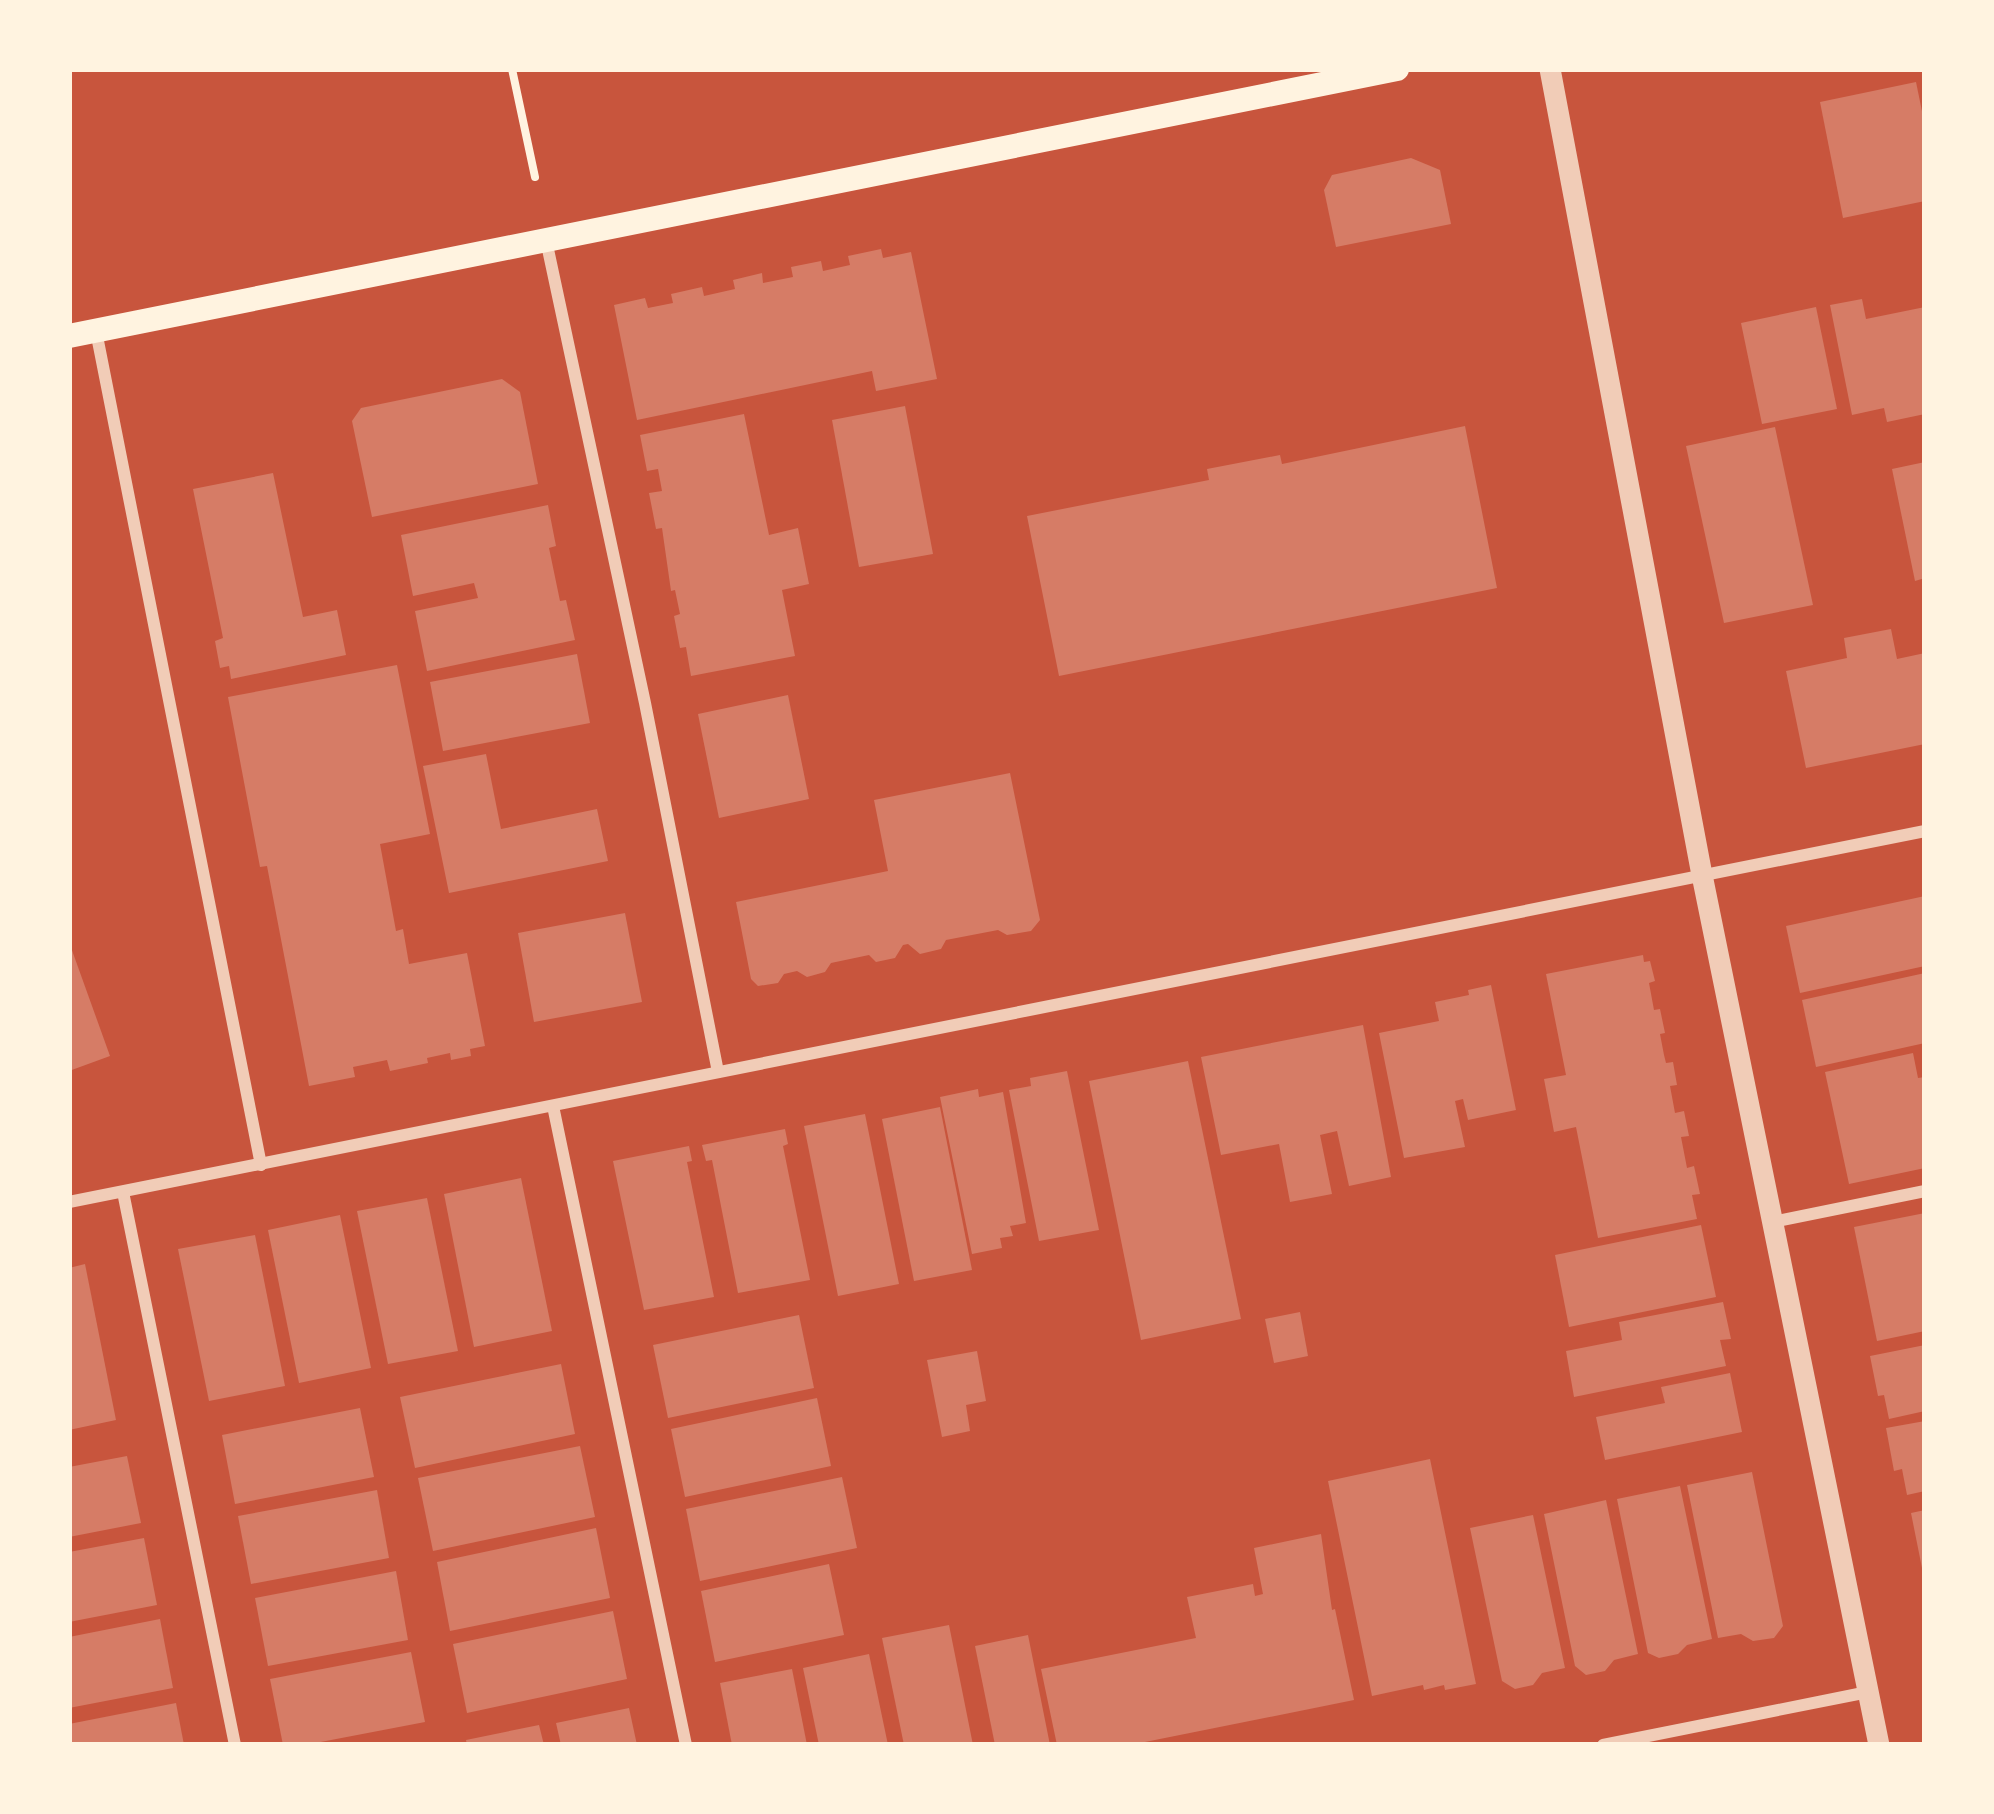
<svg xmlns="http://www.w3.org/2000/svg" width="1994" height="1814" viewBox="0 0 1994 1814" font-family="'Work Sans',sans-serif">
<rect width="100%" height="100%" fill="#c8553d"/>
<g fill="#d67c66">
<polygon points="1916,82 1925,126 1925,201 1843,218 1820,102"/>
<polygon points="1411,158 1440,170 1451,224 1336,247 1324,190 1332,175"/>
<polygon points="881,249 883,258 911,252 937,379 876,391 872,371 637,420 614,305 645,298 648,308 673,303 671,294 702,287 704,296 735,289 733,280 762,273 763,283 793,277 791,267 821,261 823,271 850,265 848,256"/>
<polygon points="1862,299 1866,319 1925,307 1925,414 1887,422 1884,408 1852,415 1830,305"/>
<polygon points="1816,307 1837,409 1762,424 1741,323"/>
<polygon points="502,379 520,392 538,484 372,517 352,421 361,408"/>
<polygon points="905,406 933,554 859,567 832,420"/>
<polygon points="744,414 769,535 798,528 809,584 782,590 795,656 691,676 686,647 680,648 674,616 680,614 675,590 671,591 662,528 656,529 649,493 662,491 658,469 647,471 640,435"/>
<polygon points="1465,426 1497,588 1059,676 1027,516 1209,480 1207,469 1280,455 1282,464"/>
<polygon points="1775,427 1813,605 1724,623 1686,446"/>
<polygon points="1925,462 1925,578 1915,581 1892,469"/>
<polygon points="273,473 303,617 337,610 346,655 231,679 229,666 220,668 215,641 223,638 193,489"/>
<polygon points="548,505 556,546 549,548 560,601 566,600 575,640 427,671 415,611 478,598 474,583 413,596 401,535"/>
<polygon points="1891,629 1897,659 1925,653 1925,744 1806,768 1786,671 1847,658 1844,638"/>
<polygon points="577,654 590,723 443,751 430,682"/>
<polygon points="397,665 430,834 380,844 396,931 403,929 409,964 467,953 485,1046 470,1049 471,1056 451,1060 450,1053 427,1058 428,1063 390,1071 387,1060 353,1067 355,1077 309,1086 267,866 260,867 228,697"/>
<polygon points="788,695 809,799 719,818 698,714"/>
<polygon points="486,754 501,829 597,809 608,861 449,893 423,766"/>
<polygon points="1010,773 1040,920 1031,931 1007,935 998,930 946,940 941,949 920,954 908,944 903,945 895,958 876,962 869,955 831,963 825,972 807,977 797,971 784,974 778,983 758,986 751,979 736,902 888,871 874,800"/>
<polygon points="1925,896 1925,966 1800,993 1786,926"/>
<polygon points="625,913 642,1002 534,1022 518,933"/>
<polygon points="69,942 110,1056 69,1071"/>
<polygon points="1643,955 1644,962 1650,961 1655,981 1649,983 1654,1010 1660,1009 1665,1033 1660,1034 1664,1055 1666,1063 1673,1062 1677,1085 1670,1086 1675,1113 1684,1111 1689,1136 1681,1137 1687,1168 1694,1166 1700,1194 1692,1195 1697,1219 1598,1238 1576,1127 1554,1132 1544,1079 1566,1075 1546,974"/>
<polygon points="1925,973 1925,1043 1816,1067 1802,1000"/>
<polygon points="1491,985 1516,1110 1468,1120 1463,1099 1455,1101 1465,1147 1404,1158 1379,1033 1439,1021 1435,1002 1469,995 1468,990"/>
<polygon points="1363,1025 1391,1177 1349,1186 1337,1131 1320,1135 1332,1194 1290,1202 1279,1144 1221,1155 1201,1057"/>
<polygon points="1913,1053 1918,1078 1925,1077 1925,1168 1849,1184 1825,1072"/>
<polygon points="1188,1061 1241,1319 1141,1340 1089,1081"/>
<polygon points="1067,1071 1099,1230 1039,1241 1009,1090 1031,1086 1030,1078"/>
<polygon points="978,1089 979,1097 1003,1092 1026,1223 1010,1226 1013,1236 1000,1238 1002,1248 972,1254 940,1097"/>
<polygon points="940,1107 972,1270 914,1281 882,1119"/>
<polygon points="865,1114 899,1284 838,1296 804,1126"/>
<polygon points="785,1129 788,1144 783,1146 810,1280 738,1293 712,1160 706,1161 702,1145"/>
<polygon points="689,1146 692,1161 687,1162 714,1297 644,1310 613,1161"/>
<polygon points="521,1178 552,1331 474,1347 444,1194"/>
<polygon points="427,1198 458,1351 388,1364 357,1211"/>
<polygon points="1925,1213 1925,1331 1877,1341 1854,1227"/>
<polygon points="340,1215 371,1368 299,1383 268,1230"/>
<polygon points="1701,1225 1716,1297 1569,1327 1555,1255"/>
<polygon points="255,1235 285,1386 209,1401 178,1249"/>
<polygon points="85,1264 116,1420 69,1430 69,1268"/>
<polygon points="1723,1302 1731,1339 1720,1340 1726,1366 1574,1397 1566,1351 1622,1340 1619,1322"/>
<polygon points="1300,1312 1308,1356 1274,1363 1265,1319"/>
<polygon points="799,1315 814,1388 668,1418 653,1345"/>
<polygon points="1925,1345 1925,1411 1889,1419 1884,1395 1878,1396 1870,1356"/>
<polygon points="977,1351 986,1401 966,1405 970,1431 942,1437 927,1360"/>
<polygon points="561,1364 575,1434 415,1468 400,1397"/>
<polygon points="1730,1373 1742,1432 1605,1460 1596,1417 1665,1403 1661,1387"/>
<polygon points="817,1398 831,1466 685,1497 671,1429"/>
<polygon points="360,1408 374,1477 235,1504 222,1435"/>
<polygon points="1925,1421 1925,1491 1907,1495 1902,1469 1894,1471 1886,1428"/>
<polygon points="580,1446 595,1517 433,1551 418,1478"/>
<polygon points="127,1456 141,1523 69,1537 69,1467"/>
<polygon points="1430,1459 1476,1684 1445,1690 1444,1685 1424,1690 1423,1685 1372,1696 1328,1481"/>
<polygon points="1752,1472 1783,1626 1774,1638 1753,1641 1741,1634 1718,1638 1687,1485"/>
<polygon points="842,1477 857,1548 700,1581 686,1509"/>
<polygon points="1680,1486 1712,1639 1687,1645 1678,1654 1659,1658 1648,1653 1617,1499"/>
<polygon points="377,1490 389,1558 251,1584 238,1516"/>
<polygon points="1606,1500 1638,1654 1614,1660 1605,1671 1586,1675 1575,1666 1544,1514"/>
<polygon points="1925,1510 1925,1573 1923,1573 1911,1513"/>
<polygon points="1533,1515 1565,1668 1542,1673 1533,1685 1515,1689 1502,1681 1470,1528"/>
<polygon points="596,1528 610,1598 450,1631 437,1562"/>
<polygon points="1321,1534 1332,1610 1335,1609 1354,1700 1130,1745 1057,1745 1041,1669 1196,1638 1187,1597 1253,1584 1255,1596 1263,1594 1254,1548"/>
<polygon points="144,1538 157,1605 69,1622 69,1552"/>
<polygon points="829,1564 844,1635 715,1662 701,1591"/>
<polygon points="396,1571 408,1640 268,1666 255,1598"/>
<polygon points="613,1611 627,1679 467,1713 453,1644"/>
<polygon points="160,1619 173,1688 69,1708 69,1637"/>
<polygon points="949,1625 973,1745 904,1745 882,1638"/>
<polygon points="1028,1635 1050,1745 995,1745 975,1646"/>
<polygon points="411,1652 425,1722 305,1745 283,1745 270,1679"/>
<polygon points="869,1654 888,1745 819,1745 803,1668"/>
<polygon points="792,1669 807,1745 732,1745 720,1683"/>
<polygon points="176,1703 184,1745 69,1745 69,1724"/>
<polygon points="629,1708 637,1745 561,1745 556,1723"/>
<polygon points="539,1725 544,1745 467,1745 466,1740"/>
</g>
<g fill="none" stroke-linecap="round" stroke-linejoin="round">
<polyline stroke="#fff3e0" stroke-width="8" points="512,69 535,177"/>
<g stroke="#f1ccb7" stroke-width="12">
<polyline points="546,240 645,703 718,1072"/>
<polyline points="96,331 261,1165"/>
<polyline points="553,1106 686,1745"/>
<polyline points="123,1192 235,1745"/>
<polyline points="69,1202 1925,831"/>
<polyline points="1772,1222 1925,1191"/>
<polyline points="1603,1745 1868,1692"/>
</g>
<polyline stroke="#f1ccb7" stroke-width="21" points="1550,69 1702,875 1879,1745"/>
<polyline stroke="#fff3e0" stroke-width="24" points="69,336 1397,69"/>
</g>
<rect width="1994" height="1814" fill="none" stroke="#fff3e0" stroke-width="144"/>
</svg>
